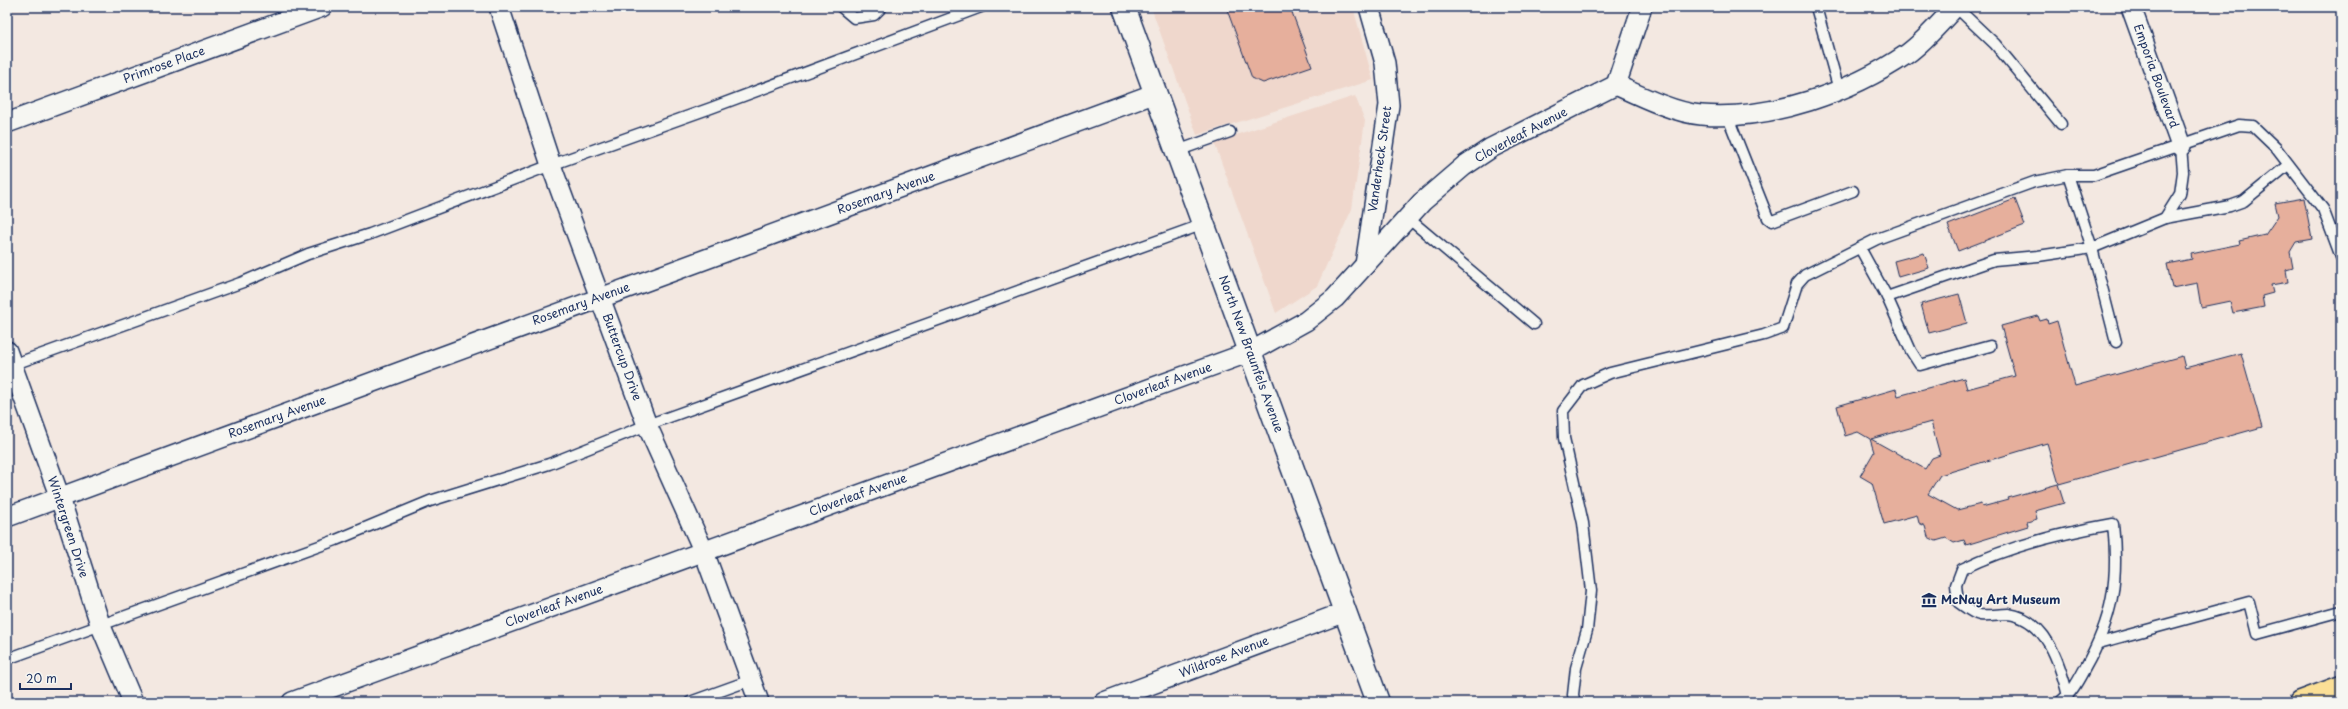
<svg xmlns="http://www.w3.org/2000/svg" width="2348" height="709" viewBox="0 0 2348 709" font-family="'Playpen Sans',sans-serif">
<rect width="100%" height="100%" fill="#f3e8e1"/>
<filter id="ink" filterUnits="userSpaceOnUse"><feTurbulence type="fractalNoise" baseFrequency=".025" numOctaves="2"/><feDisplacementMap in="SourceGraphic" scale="8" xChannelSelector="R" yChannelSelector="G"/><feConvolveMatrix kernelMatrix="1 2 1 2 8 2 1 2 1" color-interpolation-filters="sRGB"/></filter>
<g filter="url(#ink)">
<g fill="#efd7cc">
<polygon points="1151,7 1353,7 1373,80 1197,135"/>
<polygon points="1355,96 1365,121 1352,209 1317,286 1276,313 1214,142"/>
</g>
<g fill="#e6af9c" stroke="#1b2f5e" fill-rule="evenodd">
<polygon points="1226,7 1290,7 1312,66 1263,83 1252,78"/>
<polygon points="2304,198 2312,239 2296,242 2290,252 2293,268 2286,270 2288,282 2271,285 2273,293 2262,296 2264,307 2233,313 2230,301 2201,307 2197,283 2172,288 2167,264 2192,259 2191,254 2240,244 2239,241 2265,235 2278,216 2275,203"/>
<polygon points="2015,199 2025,225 1958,251 1948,225"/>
<polygon points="1924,253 1929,268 1898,277 1894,261"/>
<polygon points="1959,294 1967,323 1929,333 1921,304"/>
<path d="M2038 316 2040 321 2047 319 2048 324 2057 321 2075 386 2182 356 2185 368 2241 353 2262 427 2059 484 2047 443 1940 475 1928 494 1957 510 1981 504 1982 507 2008 500 2007 498 2058 484 2064 503 2035 511 2037 519 2027 522 2028 526 1966 545 1964 540 1954 543 1946 538 1936 541 1928 537 1925 526 1919 523 1917 515 1884 524 1872 483 1860 476 1874 452 1870 439 1858 432 1845 436 1837 406 1896 389 1898 396 1964 378 1967 389 2015 376 2001 326ZM1931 422 1940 455 1932 458 1925 469 1871 439Z"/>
</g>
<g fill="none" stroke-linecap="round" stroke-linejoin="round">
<defs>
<g id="service">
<polyline points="841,7 854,18 874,15 882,7"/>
<polyline points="1816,7 1839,90"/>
<polyline points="1956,7 1995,44 2061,124"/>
<polyline points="1727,115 1768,218 1772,221 1853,191"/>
<polyline points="1177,151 1230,132"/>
<polyline points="2068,175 2092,248 2116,342"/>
<polyline points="1408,218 1534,324"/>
<polyline points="2165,218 2180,194 2183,172 2181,146"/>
<polyline points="1860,248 1887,297 1911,351 1920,365 1990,346"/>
<polyline points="1887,297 1994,260 2038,256 2092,248 2165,218 2230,206 2244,201 2288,165"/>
<polyline points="9,366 243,282 308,254 370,234 551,165 711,108 981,7"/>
<polyline points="2099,643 2249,602 2257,634 2341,611"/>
<polyline points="7,659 336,540 430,501 549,464 647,425 1204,224"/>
<polyline points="690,702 751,680"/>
<polyline points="1575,702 1573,695 1576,668 1587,630 1591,591 1583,523 1564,438 1563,411 1583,385 1610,373 1764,335 1783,328 1797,284 1805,275 1877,239 2034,182 2068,175 2094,175 2239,125 2253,126 2276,148 2323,209 2341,257"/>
<path d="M2060 702C2072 693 2078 681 2085 668 2113 618 2119 580 2113 524 2062 533 2008 546 1962 569L1956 585 1958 602C1964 606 1973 614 1980 615 1989 616 1999 614 2008 614 2047 619 2060 664 2068 696"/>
</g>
<g id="minor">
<polyline points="499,7 551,165 647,425 704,552 759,702"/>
<polyline points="2131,7 2181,146"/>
<polyline points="1616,85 1642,7"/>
<polyline points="7,123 322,7"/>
<polyline points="1365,265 1389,105 1385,63 1369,7"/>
<polyline points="7,351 60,498 100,624 133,702"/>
<polyline points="7,517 1156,93"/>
<path d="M292 702 1250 352 1306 321 1335 298 1422 202 1464 166 1491 148 1616 85C1640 96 1675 113 1701 115 1770 121 1851 92 1907 54 1924 42 1940 23 1955 7"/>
<polyline points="1104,702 1345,612"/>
</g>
<polyline id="tertiary" points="1124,7 1378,702"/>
<polyline id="primary" points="2301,702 2341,687"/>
</defs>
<use href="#service" stroke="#1b2f5e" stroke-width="13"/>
<use href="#minor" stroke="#1b2f5e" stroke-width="22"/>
<use href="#tertiary" stroke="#1b2f5e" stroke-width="25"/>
<use href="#primary" stroke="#1b2f5e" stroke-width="25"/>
<use href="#service" stroke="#f6f6f2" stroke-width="10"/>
<use href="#minor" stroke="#f6f6f2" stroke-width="19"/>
<use href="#tertiary" stroke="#f6f6f2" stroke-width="22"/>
<use href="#primary" stroke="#fbdf96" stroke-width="22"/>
</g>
</g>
<defs>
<symbol id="museum-bare" viewBox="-9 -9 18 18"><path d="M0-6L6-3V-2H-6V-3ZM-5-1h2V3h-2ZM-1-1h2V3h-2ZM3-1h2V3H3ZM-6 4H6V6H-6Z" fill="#1b2f5e" stroke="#f6f6f2" stroke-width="2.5" paint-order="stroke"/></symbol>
</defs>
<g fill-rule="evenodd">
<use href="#museum-bare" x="1918" y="589" width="22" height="22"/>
</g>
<g text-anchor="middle" stroke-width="3" stroke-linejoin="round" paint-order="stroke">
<g font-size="12" fill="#1b2f5e" stroke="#f6f6f2">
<text transform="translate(164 65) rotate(-20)" y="4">Primrose Place</text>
<text transform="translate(2156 76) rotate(70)" y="4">Emporia Boulevard</text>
<text transform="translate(1521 135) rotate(-28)" y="4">Cloverleaf Avenue</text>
<text transform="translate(1380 159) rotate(-82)" y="4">Vanderheck Street</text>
<text transform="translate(886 193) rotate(-20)" y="4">Rosemary Avenue</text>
<text transform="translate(581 304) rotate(-20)" y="4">Rosemary Avenue</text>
<text transform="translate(1251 354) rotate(70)" y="4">North New Braunfels Avenue</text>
<text transform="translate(622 357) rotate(70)" y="4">Buttercup Drive</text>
<text transform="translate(1163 384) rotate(-20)" y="4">Cloverleaf Avenue</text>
<text transform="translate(277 417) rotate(-20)" y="4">Rosemary Avenue</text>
<text transform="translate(858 495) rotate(-20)" y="4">Cloverleaf Avenue</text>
<text transform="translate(68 527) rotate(72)" y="4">Wintergreen Drive</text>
<text transform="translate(554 606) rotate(-20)" y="4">Cloverleaf Avenue</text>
<text transform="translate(1224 657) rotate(-21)" y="4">Wildrose Avenue</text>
</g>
<g font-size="12" font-weight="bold" fill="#1b2f5e" stroke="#f6f6f2" text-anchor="start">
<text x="1941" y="604">McNay Art Museum</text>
</g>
</g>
<rect width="2348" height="709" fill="none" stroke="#f6f6f2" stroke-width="24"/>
<rect x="12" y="12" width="2324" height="685" fill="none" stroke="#1b2f5e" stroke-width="1.5" filter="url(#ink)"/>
<path d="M20 683v6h51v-6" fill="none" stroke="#1b2f5e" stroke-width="2"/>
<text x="26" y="683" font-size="12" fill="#1b2f5e" stroke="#f6f6f2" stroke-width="3" paint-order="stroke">20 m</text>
</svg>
